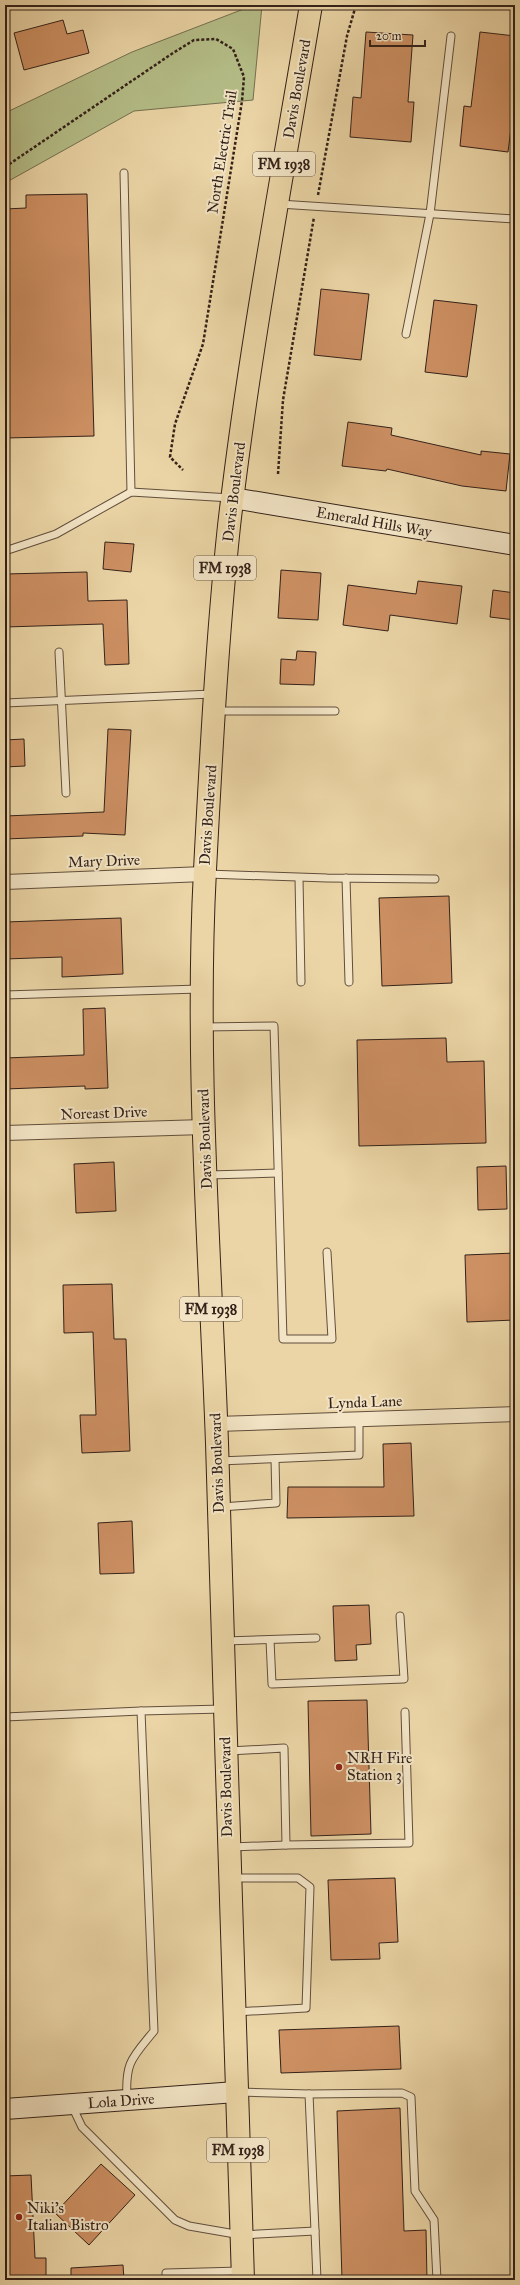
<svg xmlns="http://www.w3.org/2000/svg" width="520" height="2285" viewBox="0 0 520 2285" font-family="'IM FELL Great Primer',serif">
<rect width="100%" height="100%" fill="#ebd5a6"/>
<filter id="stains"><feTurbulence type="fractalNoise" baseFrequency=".005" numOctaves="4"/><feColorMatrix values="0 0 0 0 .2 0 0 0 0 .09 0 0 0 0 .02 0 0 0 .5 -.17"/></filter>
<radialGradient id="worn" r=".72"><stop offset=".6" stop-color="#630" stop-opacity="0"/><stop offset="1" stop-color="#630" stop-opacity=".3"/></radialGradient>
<polygon fill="#b5be88" stroke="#747050" points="254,5 262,5 253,100 134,111 5,183 5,113 132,52"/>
<g fill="#cd9063" stroke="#332119">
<polygon points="63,20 67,34 83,30 89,53 24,70 14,33"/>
<polygon points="366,32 413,35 408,102 414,102 411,142 350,137 353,97 361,98"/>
<polygon points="480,32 515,36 515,97 508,152 460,146 464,106 471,107"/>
<polygon points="87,194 94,436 5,438 5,209 26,208 26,195"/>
<polygon points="321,289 369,294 361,360 314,355"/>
<polygon points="434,300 477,305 467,377 425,372"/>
<polygon points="348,422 392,428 391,435 481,455 481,451 510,454 506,491 462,486 387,469 386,471 342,466"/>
<polygon points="105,542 134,544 131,572 103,569"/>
<polygon points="281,570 321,573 318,620 278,618"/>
<polygon points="87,572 88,601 127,600 129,664 105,665 103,624 5,627 5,574"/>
<polygon points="418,581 462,586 457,624 390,615 388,631 343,625 348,585 416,594"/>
<polygon points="493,590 515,593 515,620 490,617"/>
<polygon points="297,651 316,652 314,685 280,684 281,659 296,660"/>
<polygon points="108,729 131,730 125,835 83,833 83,836 5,839 5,816 104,812"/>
<polygon points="24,739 25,766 5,767 5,740"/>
<polygon points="449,896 452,983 382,986 379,898"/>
<polygon points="121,918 123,974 62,977 62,957 5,959 5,922"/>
<polygon points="105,1008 108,1088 85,1089 85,1086 5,1089 5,1058 84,1055 83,1009"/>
<polygon points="446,1038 447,1062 484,1061 486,1143 359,1146 357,1040"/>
<polygon points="114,1162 116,1211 76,1213 74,1164"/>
<polygon points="506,1166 507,1209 478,1210 477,1167"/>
<polygon points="515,1253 515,1320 467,1322 465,1255"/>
<polygon points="112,1284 114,1339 126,1339 130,1451 82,1453 80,1415 96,1415 93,1332 64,1333 63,1285"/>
<polygon points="411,1443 414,1516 287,1518 288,1487 384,1487 383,1444"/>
<polygon points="132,1521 134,1573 100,1574 98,1523"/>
<polygon points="369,1605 371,1644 356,1645 357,1660 335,1661 333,1606"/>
<polygon points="367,1700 371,1834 311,1836 308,1701"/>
<polygon points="395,1878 398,1942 379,1943 380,1959 331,1960 328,1880"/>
<polygon points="399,2026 401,2069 281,2073 279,2030"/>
<polygon points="400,2108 404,2231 426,2230 427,2280 342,2280 337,2111"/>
<polygon points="101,2164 135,2195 89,2245 55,2213"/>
<polygon points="31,2175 35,2258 46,2258 46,2280 5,2280 5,2176"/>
<polygon points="123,2265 124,2280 71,2280 71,2268"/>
</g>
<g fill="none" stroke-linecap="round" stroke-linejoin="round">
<defs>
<g id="lane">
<polyline points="124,173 131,492"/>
<polyline points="279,204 515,219"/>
<polyline points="406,334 430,214 451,36"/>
<polyline points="5,551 56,534 131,492 231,498"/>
<polyline points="59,652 66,793"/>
<polyline points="5,703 212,694"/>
<polyline points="215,711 335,711"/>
<polyline points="207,874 327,878 435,879"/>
<polyline points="299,878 301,982"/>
<polyline points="346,878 349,982"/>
<polyline points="5,995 199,989"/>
<polyline points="204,1027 274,1026 283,1339 332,1339 327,1252"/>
<polyline points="208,1175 278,1173"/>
<polyline points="219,1461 359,1455 359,1419"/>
<polyline points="221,1507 276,1503 275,1459"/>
<polyline points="270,1640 272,1684 404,1679 400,1616"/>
<polyline points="225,1641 316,1638"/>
<polyline points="5,1717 141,1711"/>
<polyline points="229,1751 284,1748 286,1845 409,1843 405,1712"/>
<polyline points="232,1847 286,1845"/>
<polyline points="233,1878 298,1878 310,1887 306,2008 235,2012"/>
<polyline points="240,2092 309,2094 315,2231"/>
<polyline points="309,2094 402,2093 411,2097 415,2191 434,2220 437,2280"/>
<path d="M127 2098C125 2062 132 2058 154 2031L141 1711 223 1709"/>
<polyline points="72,2106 82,2127 175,2220 189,2226 241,2235 315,2231 317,2280"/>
<polyline points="166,2280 166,2273 240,2271"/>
</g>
<g id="street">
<polyline points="5,882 204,874"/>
<polyline points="5,1133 204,1127"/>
<polyline points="216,1424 515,1414"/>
</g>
<g id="secondary">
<polyline points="233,498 515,545"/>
<polyline points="5,2109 236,2092"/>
</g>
<path id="primary" d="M243 2280C233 2001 226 1722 217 1443 210 1252 195 1060 205 870 211 755 217 640 229 526 249 352 282 178 311 5"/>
</defs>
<use href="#lane" stroke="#614e3c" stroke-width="9"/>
<use href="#street" stroke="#614e3c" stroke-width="16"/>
<use href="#secondary" stroke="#332119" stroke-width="22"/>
<use href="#primary" stroke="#332119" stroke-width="24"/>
<g stroke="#332119" stroke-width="2.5" stroke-dasharray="3 2" stroke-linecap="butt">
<polyline points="5,167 173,53 194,40 216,39 233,49 244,77 242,101 203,344 175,424 170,457 183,470"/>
<polyline points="318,195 347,36 356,5"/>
<polyline points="278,474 283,400 314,217"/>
</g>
<use href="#lane" stroke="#f2e4c5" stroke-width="7"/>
<use href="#street" stroke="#f2e4c5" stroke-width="14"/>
<use href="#secondary" stroke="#f2e4c5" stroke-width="20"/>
<use href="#primary" stroke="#ebd5a6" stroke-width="22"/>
</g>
<g fill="#8f2418" stroke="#f2e4c5" stroke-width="1.5">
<circle cx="339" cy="1767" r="4"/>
<circle cx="19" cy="2217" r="4"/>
</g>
<g text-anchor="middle" stroke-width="4" stroke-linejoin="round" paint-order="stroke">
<g fill="#f2e4c5" stroke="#6c5c4d" stroke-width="1">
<rect x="253" y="152" width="62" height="24" rx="3"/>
<rect x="194" y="556" width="62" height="24" rx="3"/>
<rect x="180" y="1297" width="62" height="24" rx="3"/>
<rect x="207" y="2138" width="62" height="24" rx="3"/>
</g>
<g font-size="14" font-weight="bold" fill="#332119">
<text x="284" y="169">FM 1938</text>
<text x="225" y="573">FM 1938</text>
<text x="211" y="1314">FM 1938</text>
<text x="238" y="2155">FM 1938</text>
</g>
<g font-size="15" fill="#332119" stroke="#f2e4c5">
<text transform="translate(297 89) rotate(-80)" y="5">Davis Boulevard</text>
<text transform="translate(222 152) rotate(-81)" y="5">North Electric Trail</text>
<text transform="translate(234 492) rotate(-83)" y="5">Davis Boulevard</text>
<text transform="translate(374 522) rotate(10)" y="5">Emerald Hills Way</text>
<text transform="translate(208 815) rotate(-86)" y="5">Davis Boulevard</text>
<text transform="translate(104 861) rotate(-2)" y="5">Mary Drive</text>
<text transform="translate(104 1113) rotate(-2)" y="5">Noreast Drive</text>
<text transform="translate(205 1139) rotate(-92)" y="5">Davis Boulevard</text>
<text transform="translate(365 1402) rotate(-2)" y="5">Lynda Lane</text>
<text transform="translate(217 1463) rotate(-92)" y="5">Davis Boulevard</text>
<text transform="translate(226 1787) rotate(-91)" y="5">Davis Boulevard</text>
<text transform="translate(121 2101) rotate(-4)" y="5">Lola Drive</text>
</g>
<g font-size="15" fill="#332119" stroke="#f2e4c5" text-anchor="start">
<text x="347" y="1763">NRH Fire<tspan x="347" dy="17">Station 3</tspan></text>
<text x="27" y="2213">Niki's<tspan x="27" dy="17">Italian Bistro</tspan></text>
</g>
</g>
<rect width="520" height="2285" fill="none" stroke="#ebd5a6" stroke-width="20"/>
<rect x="6" y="6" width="508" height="2273" fill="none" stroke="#332119" stroke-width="2"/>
<rect x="10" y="10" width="500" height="2265" fill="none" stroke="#332119"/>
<path d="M370 40v6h55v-6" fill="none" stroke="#332119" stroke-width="2"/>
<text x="376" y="40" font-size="12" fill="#332119" stroke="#f2e4c5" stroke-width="3" paint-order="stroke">20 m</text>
<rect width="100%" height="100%" filter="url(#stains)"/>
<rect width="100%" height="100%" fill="url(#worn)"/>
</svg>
